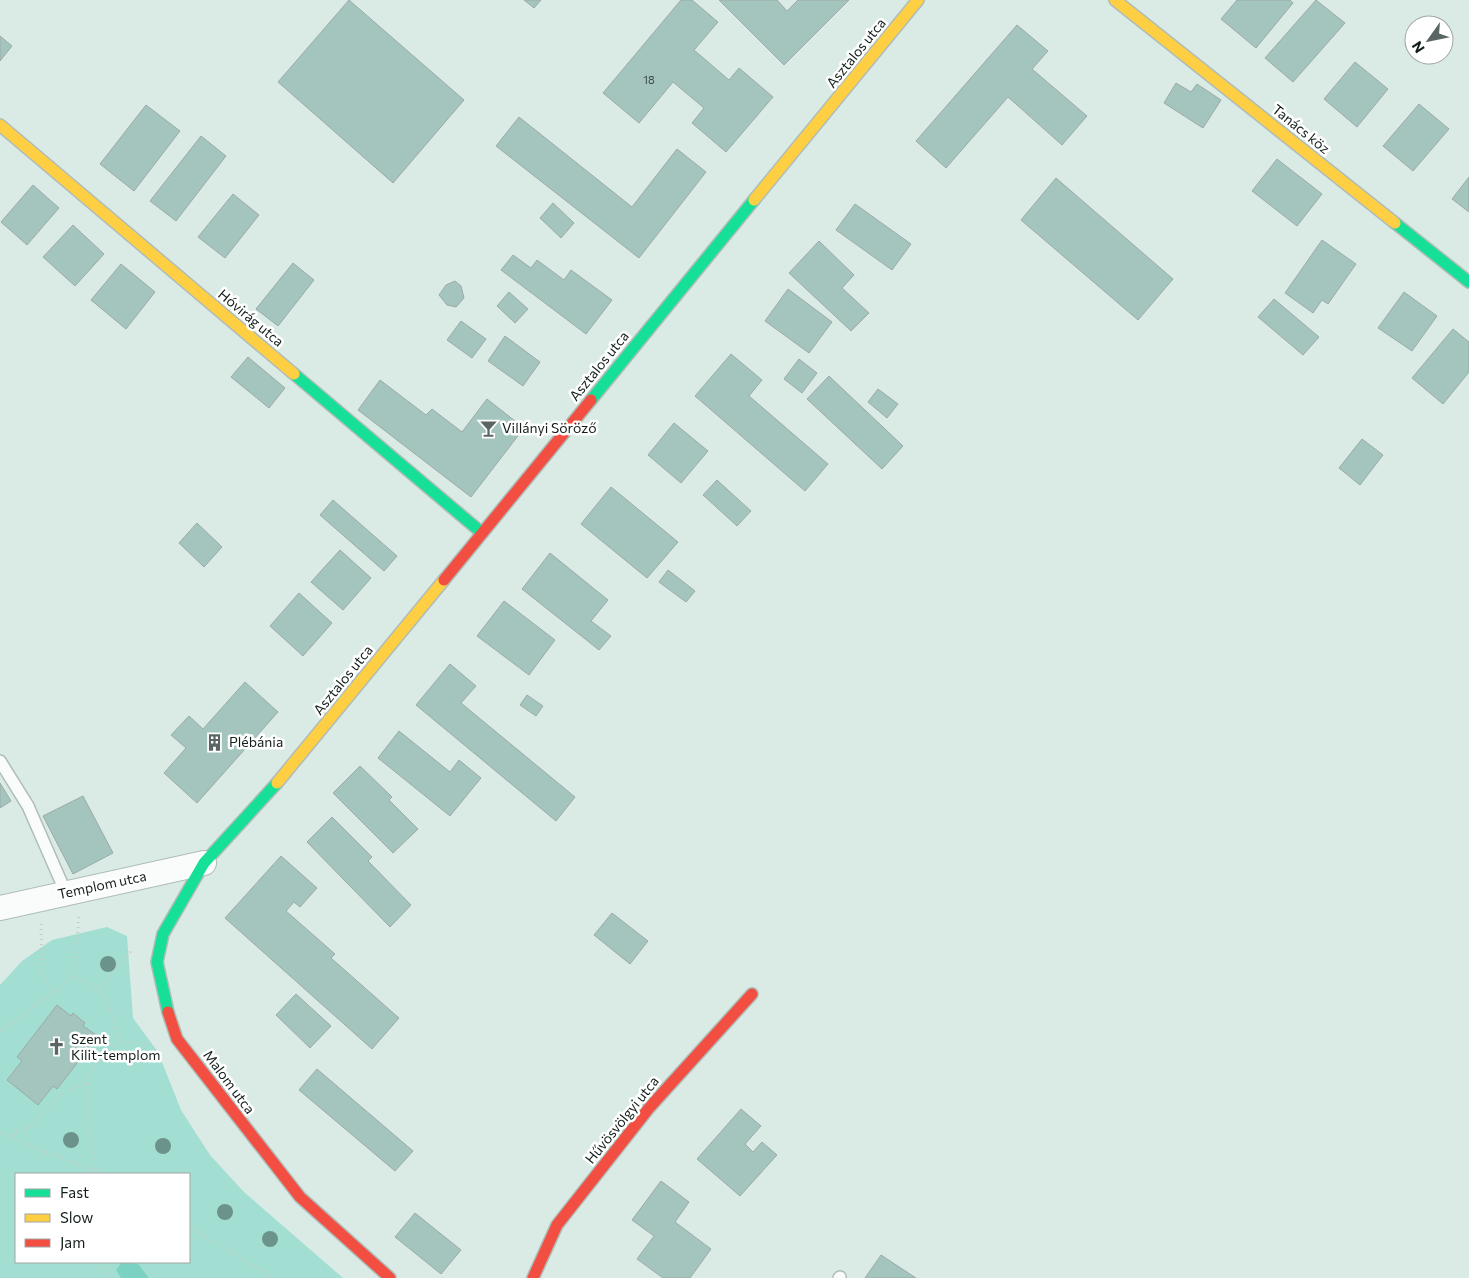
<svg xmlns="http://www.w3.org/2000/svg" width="1469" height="1278" viewBox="0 0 1469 1278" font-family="Commissioner,sans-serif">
<rect width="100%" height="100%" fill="#daebe6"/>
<path fill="#a2dfd2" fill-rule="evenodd" d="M107 927 127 936 133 1018 158 1052 181 1110 210 1155 244 1192 343 1278H0V985L22 961 52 940ZM16 1174H189V1262H16Z"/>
<polygon fill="#7cd2c2" points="122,1262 138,1264 149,1278 121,1278 116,1270"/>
<g fill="#a4c4be" stroke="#9daaa7">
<polygon points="349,0 464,100 393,183 278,82"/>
<polygon points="524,0 541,0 534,8"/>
<polygon points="681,0 692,0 718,22 694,50 729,80 739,68 773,97 726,152 692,123 704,108 673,82 639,123 603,93"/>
<polygon points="719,0 777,0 787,11 798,0 849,0 784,65"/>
<polygon points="1237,0 1290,0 1293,3 1256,48 1221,19"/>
<polygon points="1316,0 1345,23 1293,82 1265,58"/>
<polygon points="1017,25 1048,51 1032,69 1087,116 1062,145 1008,97 946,168 916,141"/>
<polygon points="0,36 12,46 0,61"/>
<polygon points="1355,62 1388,89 1357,127 1324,99"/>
<polygon points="1176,83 1191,92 1197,84 1221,100 1203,128 1164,103"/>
<polygon points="1419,104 1449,129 1413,171 1383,146"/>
<polygon points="146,105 180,131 134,191 100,164"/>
<polygon points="519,117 632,207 677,149 706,172 639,258 496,146"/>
<polygon points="201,136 226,156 176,221 150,201"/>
<polygon points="1277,159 1322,194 1297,226 1252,191"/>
<polygon points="1469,177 1469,212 1452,199"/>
<polygon points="1056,178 1173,279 1138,320 1021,220"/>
<polygon points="33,185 59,208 27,245 1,222"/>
<polygon points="233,194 259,215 225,258 198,237"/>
<polygon points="553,203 574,223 561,238 540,218"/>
<polygon points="855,204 911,244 892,270 836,230"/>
<polygon points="73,225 104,254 75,286 43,257"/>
<polygon points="1322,240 1356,264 1328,304 1322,300 1313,313 1285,293"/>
<polygon points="819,241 854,275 842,288 869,313 851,331 789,273"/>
<polygon points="513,255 531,268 537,260 564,280 571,270 612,300 586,334 501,270"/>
<polygon points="293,263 314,280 278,326 256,309"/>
<polygon points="121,264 155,292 126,329 91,300"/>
<polygon points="455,281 461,286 464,298 456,307 447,305 439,295 446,285"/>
<polygon points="788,289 832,322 809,353 765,321"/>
<polygon points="509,292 528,309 515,323 497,306"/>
<polygon points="1404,292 1437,316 1412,351 1378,328"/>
<polygon points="1274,299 1319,337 1303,355 1258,317"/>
<polygon points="461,321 486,339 472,358 447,340"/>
<polygon points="1453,329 1469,342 1469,372 1443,404 1412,378"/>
<polygon points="505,336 540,362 523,386 488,361"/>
<polygon points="731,354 762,380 749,396 828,464 805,491 695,396"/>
<polygon points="248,357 285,388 269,408 231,377"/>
<polygon points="799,359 817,373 802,393 784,379"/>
<polygon points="829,376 903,446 882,469 807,399"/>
<polygon points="380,380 426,415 432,409 462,432 487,399 524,428 471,497 358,410"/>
<polygon points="878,389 898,404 887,418 868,402"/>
<polygon points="674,423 708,451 681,483 648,455"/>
<polygon points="1362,439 1383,455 1360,485 1339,468"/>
<polygon points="717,480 751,511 737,526 703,495"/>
<polygon points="611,487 678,542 647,578 581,524"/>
<polygon points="333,500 397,556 384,571 320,515"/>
<polygon points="197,523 222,547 204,567 179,543"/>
<polygon points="340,550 371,578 343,610 311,582"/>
<polygon points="550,553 608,600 591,621 611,636 599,650 522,589"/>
<polygon points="668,570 695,591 686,602 659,582"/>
<polygon points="299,593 332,623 303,656 270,626"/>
<polygon points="504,601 555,640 529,675 477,636"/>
<polygon points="450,664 476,686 461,703 575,797 556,821 416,705"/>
<polygon points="245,682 278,712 197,803 164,773 186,748 171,735 189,716 203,729"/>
<polygon points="527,695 543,706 536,716 520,705"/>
<polygon points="399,731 450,772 459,760 481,778 450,816 378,758"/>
<polygon points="360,766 392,797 389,800 418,829 393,853 333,793"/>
<polygon points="0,783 11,801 0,808"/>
<polygon points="83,796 113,853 73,874 43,816"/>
<polygon points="332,817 372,857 368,861 411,905 390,927 307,842"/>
<polygon points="281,856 317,888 300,907 294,902 286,911 335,954 331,958 399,1018 372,1049 225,918"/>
<polygon points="612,913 648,941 630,964 594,935"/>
<polygon points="296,994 331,1026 310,1048 276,1015"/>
<polygon points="57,1005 71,1016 73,1013 85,1023 83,1026 98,1036 57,1089 53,1086 38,1105 7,1080 22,1061 17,1057"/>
<polygon points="317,1069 413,1151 395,1171 299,1090"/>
<polygon points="741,1109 761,1126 745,1144 753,1152 762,1142 777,1155 740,1196 697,1159"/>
<polygon points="661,1181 689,1202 675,1222 711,1249 690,1278 663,1278 637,1259 654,1236 632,1220"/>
<polygon points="415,1213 461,1250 441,1274 395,1237"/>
<polygon points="881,1255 916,1278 865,1278"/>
</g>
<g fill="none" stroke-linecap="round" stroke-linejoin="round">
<defs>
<g id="lane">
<polyline points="0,761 28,806 66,893"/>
<polyline points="839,1278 840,1277"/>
</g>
<polyline id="street" points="0,908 204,863"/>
<g id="fast">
<polyline points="1395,223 1469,282"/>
<polyline points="294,374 482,533"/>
<polyline points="591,400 754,200"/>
<polyline points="168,1012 157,962 163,934 204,863 277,783"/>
</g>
<g id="slow">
<polyline points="1115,0 1395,223"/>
<polyline points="0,125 294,374"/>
<polyline points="754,200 918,0"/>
<polyline points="277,783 444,580"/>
</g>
<g id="jam">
<polyline points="444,580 591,400"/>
<polyline points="168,1012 177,1039 300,1197 390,1278"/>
<polyline points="533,1278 557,1225 649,1108 752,994"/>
</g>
</defs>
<use href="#lane" stroke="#afbcb8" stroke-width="14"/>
<use href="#street" stroke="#afbcb8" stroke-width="26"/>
<use href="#fast" stroke="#afbcb8" stroke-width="14"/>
<use href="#slow" stroke="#afbcb8" stroke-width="14"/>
<use href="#jam" stroke="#afbcb8" stroke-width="14"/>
<g stroke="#c5cbc9" stroke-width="3" stroke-dasharray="1 4" stroke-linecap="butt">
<polyline points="41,924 42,975 54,992"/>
<polyline points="74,978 79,916"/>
<polyline points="98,991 131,951"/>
<path d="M0 1032 74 978C105 985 114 1013 118 1042"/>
<polyline points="0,1133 102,1174"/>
<polyline points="7,1136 29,1128 63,1092 87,1083"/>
<path d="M96 1174C94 1153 82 1100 88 1081 93 1065 106 1053 118 1042L151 1044"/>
<polyline points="189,1227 274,1278"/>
<polyline points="105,1262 107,1278"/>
</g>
<use href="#lane" stroke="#f9fcfb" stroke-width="11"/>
<use href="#street" stroke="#f9fcfb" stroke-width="24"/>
<use href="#fast" stroke="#16e098" stroke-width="11"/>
<use href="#slow" stroke="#ffcf43" stroke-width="11"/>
<use href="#jam" stroke="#f24e42" stroke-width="11"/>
</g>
<g fill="#6c938b">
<circle cx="108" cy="964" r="8"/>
<circle cx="71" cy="1140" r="8"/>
<circle cx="163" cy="1146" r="8"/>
<circle cx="225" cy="1212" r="8"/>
<circle cx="270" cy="1239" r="8"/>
</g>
<defs>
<symbol id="bar-bare" viewBox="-9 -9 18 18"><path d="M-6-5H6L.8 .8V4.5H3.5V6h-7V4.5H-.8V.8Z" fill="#596663" stroke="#fff" stroke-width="2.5" paint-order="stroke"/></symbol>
<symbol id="building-bare" viewBox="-9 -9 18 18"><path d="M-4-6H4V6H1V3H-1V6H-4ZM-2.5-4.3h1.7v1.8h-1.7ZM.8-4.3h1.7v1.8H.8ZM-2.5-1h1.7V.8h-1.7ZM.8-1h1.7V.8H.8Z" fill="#596663" stroke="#fff" stroke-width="2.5" paint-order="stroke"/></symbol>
<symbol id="church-bare" viewBox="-9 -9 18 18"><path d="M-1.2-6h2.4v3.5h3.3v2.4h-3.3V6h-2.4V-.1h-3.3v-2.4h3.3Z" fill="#596663" stroke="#fff" stroke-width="2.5" paint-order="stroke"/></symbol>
</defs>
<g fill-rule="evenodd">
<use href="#bar-bare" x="476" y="416" width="25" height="25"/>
<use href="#building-bare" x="202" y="730" width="25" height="25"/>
<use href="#church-bare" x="44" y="1034" width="25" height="25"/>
</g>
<g text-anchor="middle" stroke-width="5" stroke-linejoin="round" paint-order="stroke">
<g font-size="11" fill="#384844">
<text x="649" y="84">18</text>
</g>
<g font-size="14" fill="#141f1c" stroke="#fff">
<text transform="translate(856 53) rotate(-51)" y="5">Asztalos utca</text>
<text transform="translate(1301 129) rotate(39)" y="5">Tanács köz</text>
<text transform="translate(251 318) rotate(40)" y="5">Hóvirág utca</text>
<text transform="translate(599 366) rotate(-51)" y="5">Asztalos utca</text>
<text transform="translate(343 680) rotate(-51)" y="5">Asztalos utca</text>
<text transform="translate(102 885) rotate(-12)" y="5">Templom utca</text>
<text transform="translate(229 1082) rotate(53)" y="5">Malom utca</text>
<text transform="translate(622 1120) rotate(-51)" y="5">Hűvösvölgyi utca</text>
</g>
<g font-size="14" fill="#141f1c" stroke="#fff" text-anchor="start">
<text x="502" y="433">Villányi Söröző</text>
<text x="229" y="747">Plébánia</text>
<text x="71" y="1044">Szent<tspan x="71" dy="16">Kilit-templom</tspan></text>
</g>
</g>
<rect x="15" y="1173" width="175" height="90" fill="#ffffff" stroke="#a1a5a4"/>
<rect x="25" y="1189" width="25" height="8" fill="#16e098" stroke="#a1a5a4"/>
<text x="60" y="1198" font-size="15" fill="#141f1c">Fast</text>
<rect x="25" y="1214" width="25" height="8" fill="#ffcf43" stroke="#a1a5a4"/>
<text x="60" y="1223" font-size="15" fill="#141f1c">Slow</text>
<rect x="25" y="1239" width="25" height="8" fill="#f24e42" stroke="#a1a5a4"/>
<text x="60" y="1248" font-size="15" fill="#141f1c">Jam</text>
<g transform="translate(1429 40) rotate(237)"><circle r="24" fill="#ffffff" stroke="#a1a5a4"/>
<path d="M0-4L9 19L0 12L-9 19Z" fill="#596663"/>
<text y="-8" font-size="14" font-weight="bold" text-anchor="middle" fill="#141f1c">N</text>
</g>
</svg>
